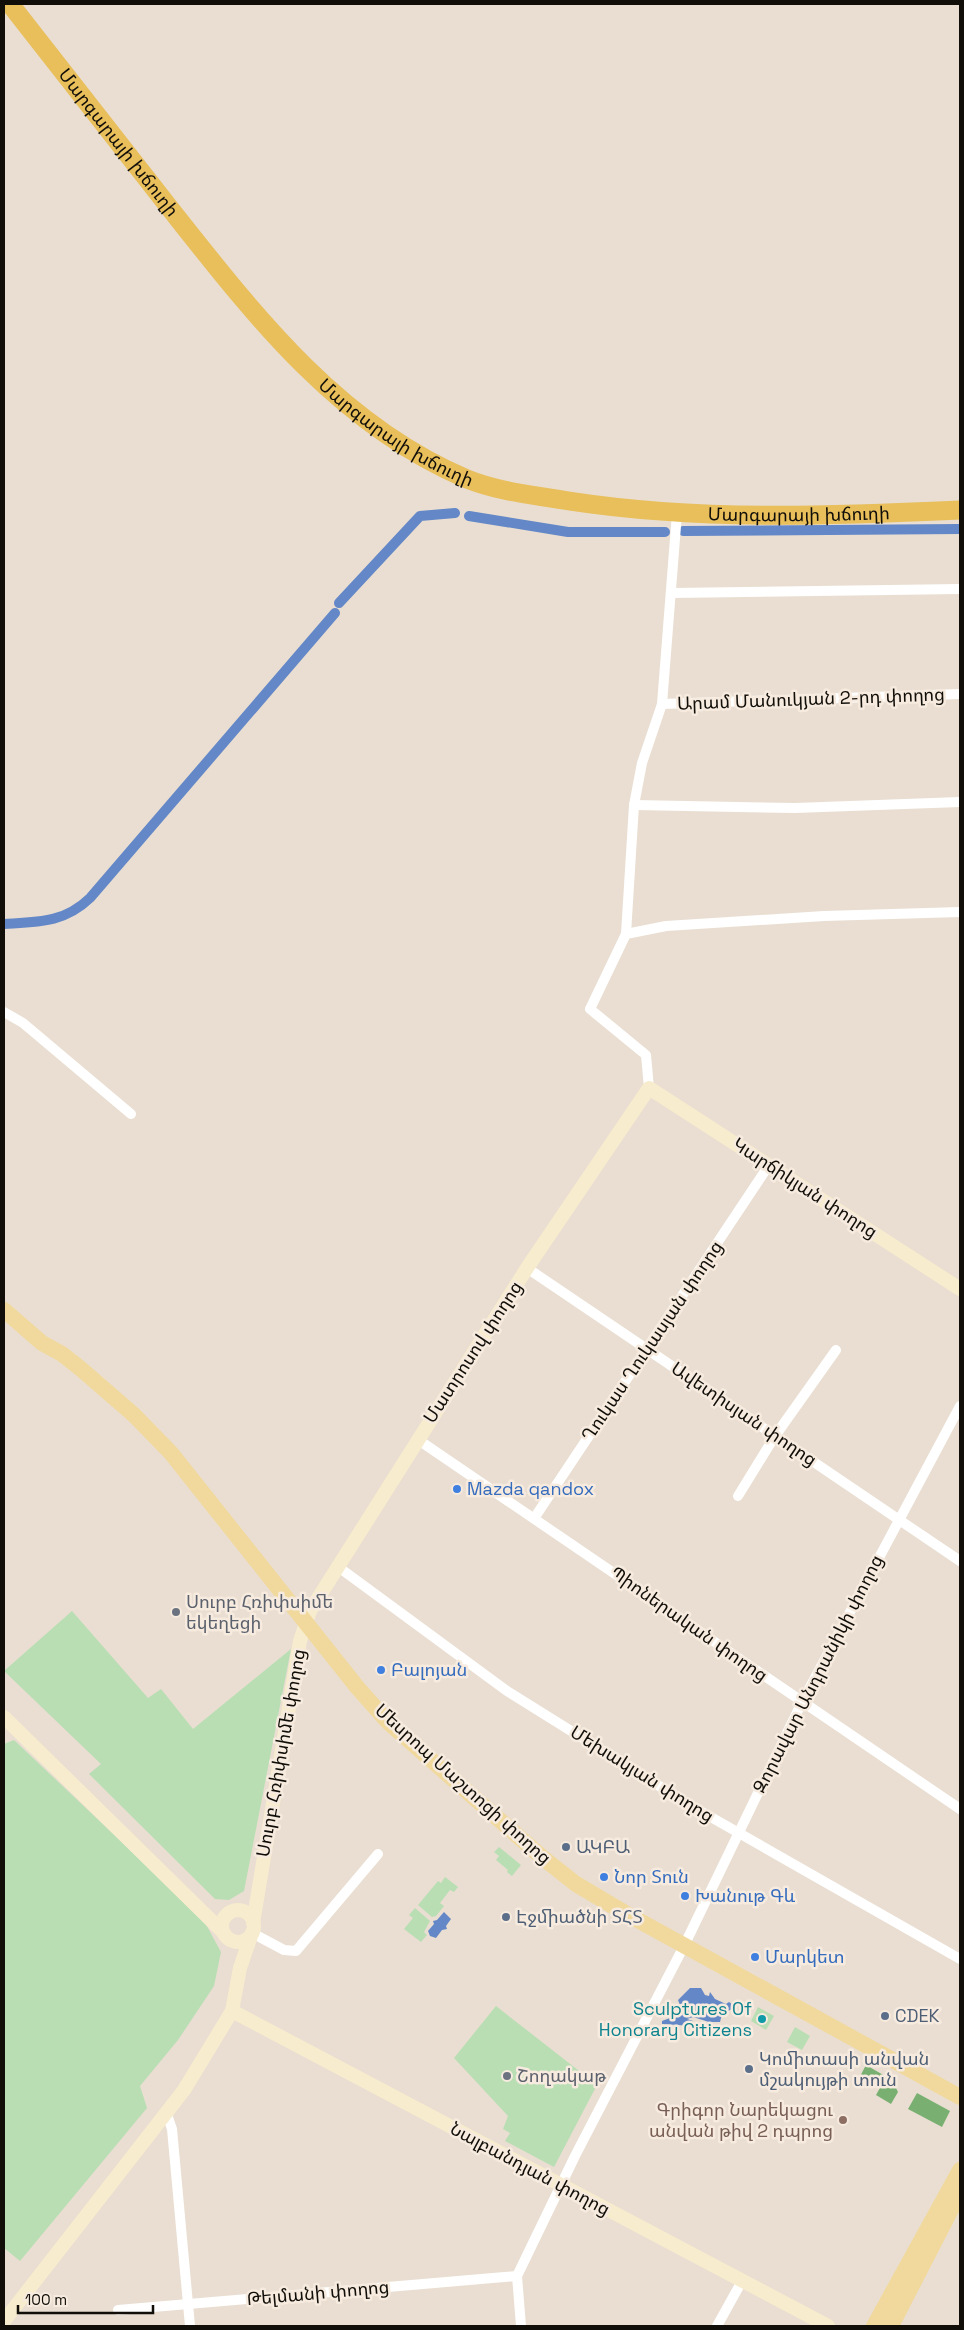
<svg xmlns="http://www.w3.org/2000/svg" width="964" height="2330" viewBox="0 0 964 2330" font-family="'Space Grotesk','Noto Sans Armenian',sans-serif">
<rect width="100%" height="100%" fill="#e9ded1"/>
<g fill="#b9deb4">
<polygon points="72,1611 148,1698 161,1689 193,1729 291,1649 244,1891 229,1900 215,1899 89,1774 101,1764 4,1671"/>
<polygon points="14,1740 203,1919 221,1952 214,1986 178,2040 140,2086 147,2108 20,2261 4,2248 4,1744"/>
<polygon points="499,1847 521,1865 512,1876 507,1872 508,1870 496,1860 499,1856 494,1852"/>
<polygon points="445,1877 458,1887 454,1892 450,1890 440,1903 444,1906 436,1916 432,1917 418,1905 438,1881 441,1883"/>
<polygon points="415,1908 430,1921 424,1932 427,1935 421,1942 404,1929 413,1918 409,1915"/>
<polygon points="496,2006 597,2085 554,2167 505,2141 510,2133 503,2129 508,2116 454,2058"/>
<polygon points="758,2007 774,2016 766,2030 751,2021"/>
<polygon points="795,2027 810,2036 802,2050 787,2042"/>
</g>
<g fill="#79b072">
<polygon points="866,2065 892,2080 898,2092 891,2104 876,2095 881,2086 879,2084 868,2083 859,2086 856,2084"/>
<polygon points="917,2093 950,2111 942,2127 908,2109"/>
</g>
<g fill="#6387c7">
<polygon points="444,1912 451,1919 446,1926 447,1929 442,1930 436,1938 430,1936 428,1931 434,1924 433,1921 437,1920"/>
<polygon points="690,1988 701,1988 705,1995 709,1996 710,1992 715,1999 726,2004 729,2002 733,2005 732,2009 722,2014 720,2022 709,2022 693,2017 687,2019 693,2021 693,2026 662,2024 662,2021 678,2015 682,2010 678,2000"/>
</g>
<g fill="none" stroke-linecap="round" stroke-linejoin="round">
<g stroke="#6387c7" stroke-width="10">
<polyline points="469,516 568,532 665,532"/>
<polyline points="683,531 960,529"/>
<polyline points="339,603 420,516 455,513"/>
<path d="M4 924C38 922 64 923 90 898L335 613"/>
</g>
<g stroke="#fff" stroke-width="10">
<polyline points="671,593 960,589"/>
<polyline points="662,704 960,694"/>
<polyline points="634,805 795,808 960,802"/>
<polyline points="626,934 666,926 824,916 960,912"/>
<polyline points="4,1012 23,1023 131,1114"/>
<polyline points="649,1088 646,1055 590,1009 626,934 634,805 642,763 662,704 677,513"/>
<polyline points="527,1268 960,1561"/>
<polyline points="417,1439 960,1809"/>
<polyline points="738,1496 775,1436 836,1350"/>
<polyline points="535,1517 769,1165"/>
<polyline points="337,1566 507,1691 688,1804 960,1959"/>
<polyline points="252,1933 284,1950 296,1951 378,1854"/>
<polyline points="167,2115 172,2129 190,2326"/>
<polyline points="118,2310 517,2276"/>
<polyline points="521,2326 517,2276 575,2156 684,1946 802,1702 960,1406"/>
<polyline points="717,2326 742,2281"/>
</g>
<g stroke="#f8ecce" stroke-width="14">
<polyline points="4,1717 223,1932"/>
<circle cx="238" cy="1926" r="16"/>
<polyline points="253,1923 300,1641 310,1611 527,1268 649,1088 960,1289"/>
<polyline points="232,2011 828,2326"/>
<polyline points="4,2321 184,2090 232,2011 240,1968 252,1933"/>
</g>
<g stroke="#f1d99d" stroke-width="16">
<polyline points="4,1310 42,1343 62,1354 81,1369 134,1415 171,1453 357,1687 388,1722 543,1858 576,1884 625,1913 960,2097"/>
<polyline points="874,2326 960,2170"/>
<polyline points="891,2326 960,2192"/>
</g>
<path stroke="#e8bf5b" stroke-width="19" id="s1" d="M10 4C64 73 118 142 172 211 255 316 339 425 467 479 499 492 535 495 569 501 699 521 830 516 960 510"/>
</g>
<g fill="#3f7fe0" stroke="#f6ebde" stroke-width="2">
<circle cx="457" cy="1489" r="5"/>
<circle cx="381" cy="1670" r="5"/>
<circle cx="604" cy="1877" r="5"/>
<circle cx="685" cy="1896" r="5"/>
<circle cx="755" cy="1957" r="5"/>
</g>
<g fill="#6b7280" stroke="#f6ebde" stroke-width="2">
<circle cx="176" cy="1612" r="5"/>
<circle cx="507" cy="2076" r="5"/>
</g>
<g fill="#5c6f8a" stroke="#f6ebde" stroke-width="2">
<circle cx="566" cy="1847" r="5"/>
<circle cx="506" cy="1917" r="5"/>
<circle cx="885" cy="2016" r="5"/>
<circle cx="749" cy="2069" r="5"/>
</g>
<circle fill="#0f9aa8" stroke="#f6ebde" stroke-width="2" cx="762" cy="2019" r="5"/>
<circle fill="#8d6e63" stroke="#f6ebde" stroke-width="2" cx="843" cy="2120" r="5"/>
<g text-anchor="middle" stroke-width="5" stroke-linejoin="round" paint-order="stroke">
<g font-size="18" fill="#110e09" stroke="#f6ebde">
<text dy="6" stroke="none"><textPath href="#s1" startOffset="176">Մարգարայի խճուղի</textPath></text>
<text dy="6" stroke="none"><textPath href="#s1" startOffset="581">Մարգարայի խճուղի</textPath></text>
<text dy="6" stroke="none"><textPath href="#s1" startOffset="1001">Մարգարայի խճուղի</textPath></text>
<text transform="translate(811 699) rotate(-2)" y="6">Արամ Մանուկյան 2-րդ փողոց</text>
<text transform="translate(805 1188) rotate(33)" y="6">Կարճիկյան փողոց</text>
<text transform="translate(652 1341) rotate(-56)" y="6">Ղուկաս Ղուկասյան փողոց</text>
<text transform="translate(473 1352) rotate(-57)" y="6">Մատրոսով փողոց</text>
<text transform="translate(744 1414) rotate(34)" y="6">Ավետիսյան փողոց</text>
<text transform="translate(689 1624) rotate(35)" y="6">Պիոներական փողոց</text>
<text transform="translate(818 1674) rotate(-63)" y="6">Զորավար Անդրանիկի փողոց</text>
<text transform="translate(281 1753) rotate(-80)" y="6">Սուրբ Հռիփսիմե փողոց</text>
<text transform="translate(642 1774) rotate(32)" y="6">Մեխակյան փողոց</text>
<text transform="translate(463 1784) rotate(42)" y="6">Մեսրոպ Մաշտոցի փողոց</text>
<text transform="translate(530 2169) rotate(28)" y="6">Նալբանդյան փողոց</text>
<text transform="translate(318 2293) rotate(-5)" y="6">Թելմանի փողոց</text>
</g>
<g font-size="18" fill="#366cbe" stroke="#f6ebde" text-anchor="start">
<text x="467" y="1495">Mazda qandox</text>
<text x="391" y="1676">Բալոյան</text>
<text x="614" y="1883">Նոր Տուն</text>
<text x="695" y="1902">Խանութ Գև</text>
<text x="765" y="1963">Մարկետ</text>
</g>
<g font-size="18" fill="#5b616d" stroke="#f6ebde" text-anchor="start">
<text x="186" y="1608">Սուրբ Հռիփսիմե<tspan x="186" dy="21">եկեղեցի</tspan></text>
<text x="517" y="2082">Շողակաթ</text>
</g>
<g font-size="18" fill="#4e5e75" stroke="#f6ebde" text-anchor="start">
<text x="576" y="1853">ԱԿԲԱ</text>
<text x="516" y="1923">Էջմիածնի ՏՀՏ</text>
<text x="895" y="2022">CDEK</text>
<text x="759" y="2065">Կոմիտասի անվան<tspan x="759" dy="21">մշակույթի տուն</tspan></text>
</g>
<g font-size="18" fill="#0d838f" stroke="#f6ebde" text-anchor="end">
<text x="752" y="2015">Sculptures Of<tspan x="752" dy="21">Honorary Citizens</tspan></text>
</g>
<g font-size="18" fill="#785e54" stroke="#f6ebde" text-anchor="end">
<text x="833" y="2116">Գրիգոր Նարեկացու<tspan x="833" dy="21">անվան թիվ 2 դպրոց</tspan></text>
</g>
</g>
<rect width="964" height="2330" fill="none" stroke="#110e09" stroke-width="10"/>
<path d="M18 2305v8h135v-8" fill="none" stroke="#110e09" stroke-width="2.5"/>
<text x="25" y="2305" font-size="15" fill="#110e09" stroke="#f6ebde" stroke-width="4" paint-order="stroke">100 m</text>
</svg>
